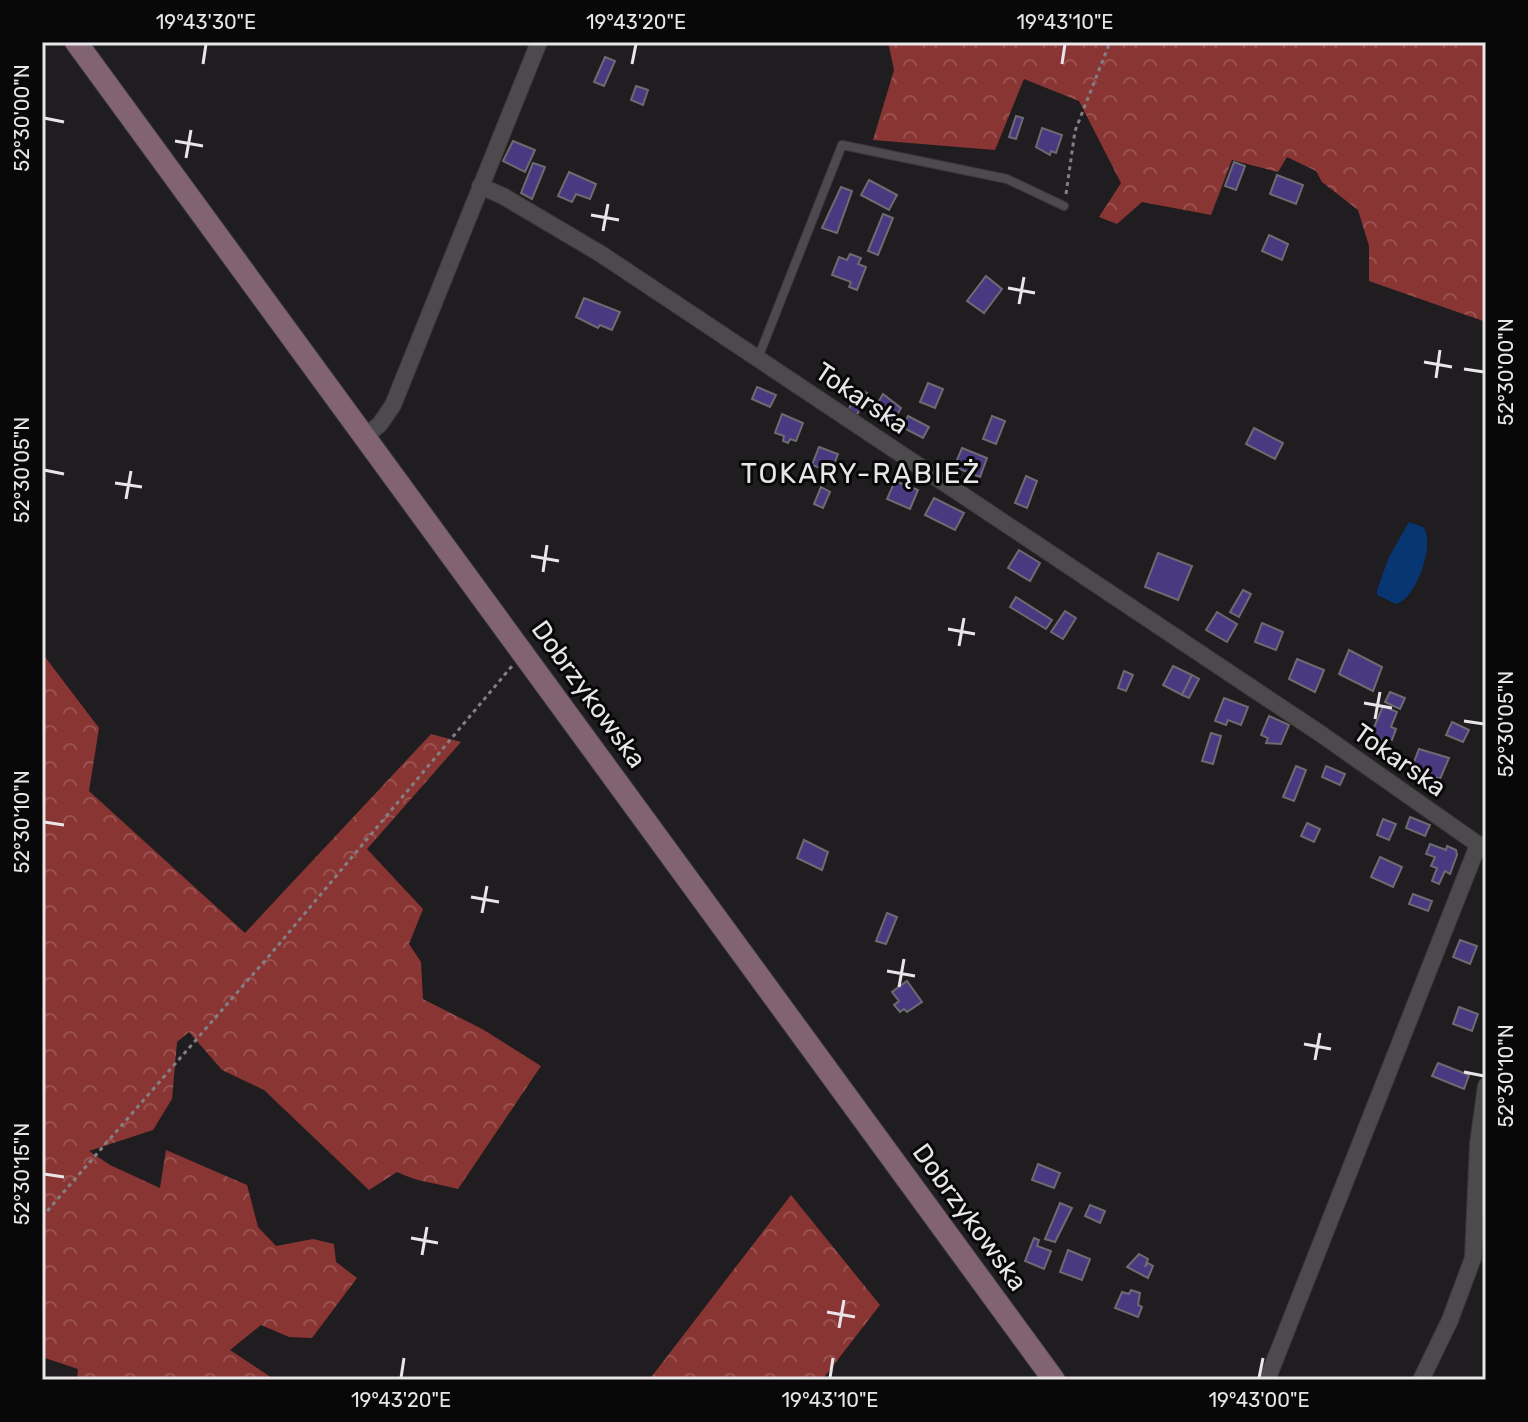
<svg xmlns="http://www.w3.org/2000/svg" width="1528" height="1422" viewBox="0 0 1528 1422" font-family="Rubik,sans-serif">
<defs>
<pattern id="forest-crowns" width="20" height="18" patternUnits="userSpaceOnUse" patternTransform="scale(2)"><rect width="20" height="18" fill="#893533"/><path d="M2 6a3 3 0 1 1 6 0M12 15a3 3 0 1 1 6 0" fill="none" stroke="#9a5251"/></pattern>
</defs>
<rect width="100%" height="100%" fill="#201d20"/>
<g fill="url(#forest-crowns)">
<polygon points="888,42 1486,42 1486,322 1369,281 1369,246 1358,210 1322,182 1316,171 1287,157 1278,172 1232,160 1211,215 1142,202 1117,224 1099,217 1121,183 1079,101 1024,79 995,150 873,140 894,70"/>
<path d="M42 653 99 728 89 791 245 933 431 734 461 742 367 849 423 909 409 944 421 962 423 999 484 1030 541 1066 458 1189C436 1183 417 1182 397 1172L369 1190 264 1090 222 1070 189 1032 177 1042 172 1099 153 1130 89 1151 110 1165 160 1188 166 1150 247 1185 258 1227 276 1246 313 1239 334 1244 336 1262 357 1278 312 1338 289 1337 261 1325 230 1350 275 1380H77L78 1369 42 1357Z"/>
<polygon points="791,1195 880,1305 822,1380 649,1380"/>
</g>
<path fill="#073673" d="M1409 522 1423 527C1436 543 1416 599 1396 604L1377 595V590L1389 557Z"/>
<g fill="#483981" stroke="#6c6c70" stroke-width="2">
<polygon points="605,57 615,61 604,86 594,82"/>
<polygon points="636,86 648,90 643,105 631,100"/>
<polygon points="1016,116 1023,118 1016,139 1009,137"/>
<polygon points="1042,128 1062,135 1056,153 1051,151 1050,155 1036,147"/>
<polygon points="513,141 535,150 525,172 503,161"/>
<polygon points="1234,162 1245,166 1236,190 1225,186"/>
<polygon points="533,163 545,167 532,199 521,193"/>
<polygon points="569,172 596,184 590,199 576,194 572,202 558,196"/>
<polygon points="1277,175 1303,185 1296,204 1270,194"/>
<polygon points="869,180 897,195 889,210 861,195"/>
<polygon points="841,187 852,191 837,233 822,228"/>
<polygon points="883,214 893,218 878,255 868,251"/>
<polygon points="1269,235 1288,244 1282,260 1262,251"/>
<polygon points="850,254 861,258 858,264 866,267 857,290 849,287 851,282 832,275 839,257 847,260"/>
<polygon points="986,276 1002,289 984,313 967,301"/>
<polygon points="584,298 620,312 612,330 600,325 598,328 576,317"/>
<polygon points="928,383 943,389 935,408 920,402"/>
<polygon points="757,387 776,395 770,407 752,399"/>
<polygon points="858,389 867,393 857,415 848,411"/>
<polygon points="883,394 901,408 893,422 872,413"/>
<polygon points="782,414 803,423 796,441 790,439 788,443 783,441 784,436 775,433"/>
<polygon points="908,416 929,427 923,438 902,427"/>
<polygon points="992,416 1005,421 996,444 983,439"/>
<polygon points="1254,428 1283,443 1275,459 1246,444"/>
<polygon points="819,447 838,454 831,472 812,465"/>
<polygon points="962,448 987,458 980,477 954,467"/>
<polygon points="1026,476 1037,481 1027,508 1015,503"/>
<polygon points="895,481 918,490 910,509 887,499"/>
<polygon points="821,487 830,492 823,508 814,504"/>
<polygon points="934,498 964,513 955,530 925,515"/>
<polygon points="1019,550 1040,563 1030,581 1008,568"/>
<polygon points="1158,553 1192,566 1178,600 1145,587"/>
<polygon points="1243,590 1251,594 1239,617 1230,612"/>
<polygon points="1016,597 1052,620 1046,629 1010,607"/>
<polygon points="1065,611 1076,618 1063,639 1051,632"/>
<polygon points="1217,612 1237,624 1227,642 1206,630"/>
<polygon points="1262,623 1283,632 1276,650 1255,642"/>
<polygon points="1349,650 1382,667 1373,691 1339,674"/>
<polygon points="1297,659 1324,670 1315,692 1289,679"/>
<polygon points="1173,666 1192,675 1182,695 1163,685"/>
<polygon points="1124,671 1133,675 1126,691 1118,688"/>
<polygon points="1192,675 1199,679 1189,698 1182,695"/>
<polygon points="1390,692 1405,698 1400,709 1385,702"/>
<polygon points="1224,698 1248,707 1241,725 1228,720 1226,725 1215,721"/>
<polygon points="1383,706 1397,712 1391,727 1396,729 1392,740 1387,738 1385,742 1372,732"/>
<polygon points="1269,716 1289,725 1281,744 1266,743 1268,738 1261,735"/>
<polygon points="1452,722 1469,730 1463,742 1446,735"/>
<polygon points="1211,733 1221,736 1213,764 1202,761"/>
<polygon points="1419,749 1449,758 1440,779 1412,767"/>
<polygon points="1296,766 1306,770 1294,801 1283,797"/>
<polygon points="1326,766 1345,774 1340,785 1322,777"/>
<polygon points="1410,817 1430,825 1425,836 1406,828"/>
<polygon points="1383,819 1396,824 1389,840 1377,835"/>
<polygon points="1307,823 1320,829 1314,842 1301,836"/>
<polygon points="804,840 828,852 822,870 797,858"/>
<polygon points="1430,844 1446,850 1447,846 1456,850 1457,855 1450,874 1445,871 1439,884 1432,881 1437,868 1431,866 1435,857 1426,854"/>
<polygon points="1380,857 1402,867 1393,887 1371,877"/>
<polygon points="1413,894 1432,901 1428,911 1409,904"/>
<polygon points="887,913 897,917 886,944 876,941"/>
<polygon points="1460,940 1477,946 1470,964 1453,957"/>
<polygon points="907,981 922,1002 907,1012 904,1009 900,1012 894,1005 899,1001 892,992"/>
<polygon points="1459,1007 1478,1014 1472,1031 1453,1024"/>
<polygon points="1438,1063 1469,1075 1464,1089 1432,1076"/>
<polygon points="1038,1164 1060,1173 1054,1188 1032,1180"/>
<polygon points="1060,1203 1072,1208 1055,1242 1045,1239"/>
<polygon points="1090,1205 1105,1211 1100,1223 1085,1216"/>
<polygon points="1034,1238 1039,1240 1037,1246 1051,1251 1044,1269 1025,1261"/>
<polygon points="1068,1250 1090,1259 1082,1280 1060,1272"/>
<polygon points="1139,1254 1148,1259 1145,1267 1148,1263 1153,1266 1148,1278 1127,1267"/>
<polygon points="1131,1290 1140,1293 1138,1305 1142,1307 1138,1317 1115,1308 1122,1292 1129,1294"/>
</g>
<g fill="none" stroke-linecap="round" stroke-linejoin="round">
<defs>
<polyline id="lane" points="758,358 842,145 1007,179 1064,206"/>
<g id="street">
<polyline points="480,186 503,196 601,254 1321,734 1486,850"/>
<polyline points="366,436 380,424 393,405 539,42"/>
<polyline points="1267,1380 1478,845"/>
<polyline points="1421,1380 1450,1320 1473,1258 1478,1144 1486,1086"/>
</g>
<polyline id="secondary" points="76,42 1054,1380"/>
</defs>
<use href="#lane" stroke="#3a383b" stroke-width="10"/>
<use href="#street" stroke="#3a383b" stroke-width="18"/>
<use href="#secondary" stroke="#3a383b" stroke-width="24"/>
<g stroke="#838083" stroke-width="3" stroke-dasharray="4 4" stroke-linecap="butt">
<polyline points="1066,194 1075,131 1110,42"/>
<polyline points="42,1217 275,949 512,666"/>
</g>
<use href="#lane" stroke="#4d4a4d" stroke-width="8"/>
<use href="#street" stroke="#4d4a4d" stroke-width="16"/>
<use href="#secondary" stroke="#816371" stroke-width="22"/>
</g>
<path fill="none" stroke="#e8e6e8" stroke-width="3" d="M203 64 206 44M632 64 636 44M1062 64 1065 44M44 118 64 122M175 141 203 146M186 158 191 130M591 215 619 220M603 231 608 204M1008 288 1035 293M1019 304 1024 277M1424 362 1452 367M1464 369 1484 372M1436 378 1440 350M44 470 64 474M115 483 142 487M126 499 131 471M531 556 559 561M543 572 547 545M948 629 975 634M959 646 964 618M1364 703 1392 708M1375 719 1380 692M1464 721 1484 724M44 822 64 825M471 897 499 902M482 913 487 886M887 971 915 976M899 987 904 959M1304 1044 1331 1049M1315 1060 1320 1033M1464 1072 1484 1076M44 1174 64 1177M411 1238 438 1243M422 1255 427 1227M827 1312 855 1317M839 1328 844 1300M401 1378 404 1358M830 1378 833 1358M1259 1378 1263 1358"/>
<g text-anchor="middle" stroke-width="6" stroke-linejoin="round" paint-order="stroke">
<g font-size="26" fill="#e8e6e8" stroke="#090809">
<text transform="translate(862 398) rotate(34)" y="9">Tokarska</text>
<text transform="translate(589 694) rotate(54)" y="9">Dobrzykowska</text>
<text transform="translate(1400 760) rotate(35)" y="9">Tokarska</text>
<text transform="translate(970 1217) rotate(54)" y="9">Dobrzykowska</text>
</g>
<g font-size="28" letter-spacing="2" fill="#e8e6e8" stroke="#090809">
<text x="861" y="483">TOKARY-RĄBIEŻ</text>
</g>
</g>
<rect width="1528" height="1422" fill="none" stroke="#090809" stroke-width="88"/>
<rect x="44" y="44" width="1440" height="1334" fill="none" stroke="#e8e6e8" stroke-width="3"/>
<g font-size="20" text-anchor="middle" fill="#e8e6e8">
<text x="206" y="29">19°43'30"E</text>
<text x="636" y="29">19°43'20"E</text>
<text x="1065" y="29">19°43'10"E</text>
<text transform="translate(22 118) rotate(-90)" y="7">52°30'00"N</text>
<text transform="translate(1506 372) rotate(-90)" y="7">52°30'00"N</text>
<text transform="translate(22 470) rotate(-90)" y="7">52°30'05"N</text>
<text transform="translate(1506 724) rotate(-90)" y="7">52°30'05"N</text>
<text transform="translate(22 822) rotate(-90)" y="7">52°30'10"N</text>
<text transform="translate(1506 1076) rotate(-90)" y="7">52°30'10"N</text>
<text transform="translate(22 1174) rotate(-90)" y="7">52°30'15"N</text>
<text x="401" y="1407">19°43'20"E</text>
<text x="830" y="1407">19°43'10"E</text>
<text x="1259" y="1407">19°43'00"E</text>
</g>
</svg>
